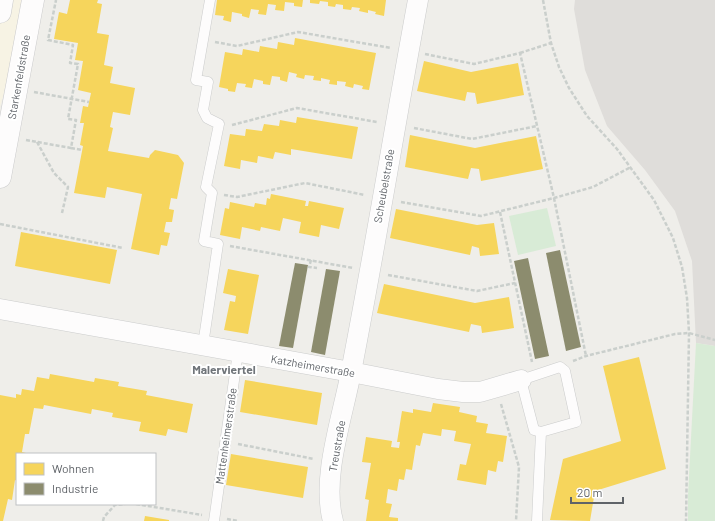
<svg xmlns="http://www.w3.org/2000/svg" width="715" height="521" viewBox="0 0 715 521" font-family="Barlow,sans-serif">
<rect width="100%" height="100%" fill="#efeeea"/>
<polygon fill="#f7f3e4" points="0,0 30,0 0,107"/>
<polygon fill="#dfddda" points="575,0 715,0 715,346 696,343 692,261 675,211 645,170 607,126 585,70 574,9"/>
<g fill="#d8ebd6">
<polygon points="547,208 556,246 518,255 509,216"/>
<polygon points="696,343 715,346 715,521 688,521 688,495"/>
</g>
<g fill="#f6d55c">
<polygon points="70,0 98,0 97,3 102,4 97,33 109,35 104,65 113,67 110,83 135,88 130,115 113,112 110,127 113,128 108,151 149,158 150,155 155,150 178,155 184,163 177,199 171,198 169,209 174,210 172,222 166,222 164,232 170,233 167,246 161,245 159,255 131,249 142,194 107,187 105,198 74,193 83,146 80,145 84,123 80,123 83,106 88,107 91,93 78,90 83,61 75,60 78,43 54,39 59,12 67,14"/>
<polygon points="217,0 303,0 302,7 294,6 294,3 285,2 284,11 275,10 276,5 268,4 266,15 258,14 259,10 251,9 249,18 242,16 242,14 232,12 231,22 223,20 224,16 215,15"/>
<polygon points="310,0 386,0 384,16 375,14 376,12 368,10 368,13 359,11 360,8 352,7 351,10 343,9 343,5 336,4 335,7 328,6 328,2 320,1 319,4 310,3"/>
<polygon points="295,38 376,53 369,90 362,89 363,86 354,84 353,88 345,86 346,82 337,81 337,85 329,84 330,80 321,78 321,81 313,80 314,76 305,75 304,79 296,77 297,74 289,72 287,82 280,80 280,77 272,76 270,85 263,84 263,81 254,79 252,88 245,87 246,84 237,83 235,92 228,91 228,89 219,87 225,52 242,55 243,49 259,52 260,46 277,49 278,42 294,45"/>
<polygon points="424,61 471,72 518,63 524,95 477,104 475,93 467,92 465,101 417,91"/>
<polygon points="297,117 358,127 352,159 291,149 291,155 275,152 273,159 258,156 257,163 241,160 240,169 224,166 230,134 245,136 246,129 262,131 264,124 279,126 280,120 296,123"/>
<polygon points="410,135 475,148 536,136 543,169 481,181 479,169 471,168 468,179 405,167"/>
<polygon points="271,194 306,201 305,206 308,206 309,201 344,208 339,229 321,225 319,237 299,233 301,222 283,218 280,231 261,227 260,231 242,227 240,239 220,235 225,208 229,209 230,202 254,207 255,203 266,205 267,198 270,199"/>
<polygon points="396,209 477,225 494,223 499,254 480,256 479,248 472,246 470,255 390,238"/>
<polygon points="21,232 117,250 110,284 15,266"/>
<polygon points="228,269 259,275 248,334 224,330 230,301 235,302 236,296 223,293"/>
<polygon points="384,284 475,303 509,297 514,328 482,333 481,326 471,324 469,332 377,313"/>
<polygon points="639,357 666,469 595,491 590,521 550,520 563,459 621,441 603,366"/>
<polygon points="50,374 94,382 95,378 119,382 118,386 147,391 146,395 193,404 187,433 168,429 166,436 139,431 141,422 112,417 113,413 92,409 91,414 44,405 43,409 34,408 29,434 25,434 22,452 30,454 17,454 17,481 15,480 12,500 8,499 3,521 0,521 0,395 16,398 16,394 21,395 22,389 34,391 37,377 49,379"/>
<polygon points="245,380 322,393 317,425 240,412"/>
<polygon points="433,403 460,407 459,412 477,416 476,422 488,424 486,433 507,436 503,462 498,461 496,472 488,470 486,485 457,480 460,464 466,465 471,444 454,441 456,431 442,429 441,436 423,433 420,446 416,445 412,470 406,469 404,480 399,479 397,491 388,489 386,503 392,504 389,517 398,518 398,521 366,521 369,500 365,499 371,463 362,462 366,437 392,441 391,447 399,448 400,442 397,442 402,411 413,413 413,409 431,412"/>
<polygon points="231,454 308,467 303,498 226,485"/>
<polygon points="145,516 169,520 169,521 144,521"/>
</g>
<g fill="#8c8c6e">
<polygon points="560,250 581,347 566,351 546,253"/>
<polygon points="528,258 549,356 535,359 514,261"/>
<polygon points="295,263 308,265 293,348 279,346"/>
<polygon points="326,269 340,271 325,355 311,352"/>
</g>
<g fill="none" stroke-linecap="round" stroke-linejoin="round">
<defs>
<g id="lane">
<polyline points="203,345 218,244 204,241 212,193 206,187 219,124 207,118 203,110 208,82 196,80 210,0"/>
<polygon points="560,367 565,371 576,422 541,432 534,430 521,380"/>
<polyline points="214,521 238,352"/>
<polyline points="537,521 541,432"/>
</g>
<g id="street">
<polyline points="0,309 351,372 438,389 463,392 480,392 521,380"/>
<path d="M333 521C321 477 343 416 351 372 375 249 395 124 418 0"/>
</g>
<g id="secondary">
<polyline points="0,12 2,0"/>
<polyline points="0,177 33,0"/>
</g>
</defs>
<use href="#lane" stroke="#cbcccc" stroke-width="11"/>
<use href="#street" stroke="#cbcccc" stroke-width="21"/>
<use href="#secondary" stroke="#cacacb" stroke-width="23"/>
<g stroke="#cacfcc" stroke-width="2.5" stroke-dasharray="4 2" stroke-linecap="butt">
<polyline points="543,0 551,43 559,67 569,88 587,116 617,149 654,200 673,238 682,267 687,298 689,333 686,521"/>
<polyline points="215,42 237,46 298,32 391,48"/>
<polyline points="520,53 551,43"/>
<polyline points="425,54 474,64 520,53 554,198 586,356"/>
<polyline points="34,92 89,102"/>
<polyline points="232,125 297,108 377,122"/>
<polyline points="414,128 472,139 537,126"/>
<polyline points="26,140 71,148 76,120 68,119 78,64 70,63 73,45 48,40 56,0"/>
<polyline points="37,142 54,173 68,187 62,213"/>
<polyline points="71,148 82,150"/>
<polyline points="224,195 237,197 305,183 365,195"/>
<polyline points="401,202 481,216 554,198 593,187 631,167"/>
<polyline points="500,212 532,362"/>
<polyline points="0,224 123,248"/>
<polyline points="230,246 353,268"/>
<polyline points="311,260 309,267 317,268"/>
<polyline points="388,275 477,291 515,283"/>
<polyline points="573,361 586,356 675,334 689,333 715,340"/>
<polyline points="501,404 519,467 516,521"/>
<polyline points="238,444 314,459"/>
<polyline points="136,504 202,515"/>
<polyline points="227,519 238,521"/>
<polyline points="103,521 104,517 115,505 125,504"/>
</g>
<use href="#lane" stroke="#fdfcfc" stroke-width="10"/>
<use href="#street" stroke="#fdfcfc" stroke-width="20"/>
<use href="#secondary" stroke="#fdfcfc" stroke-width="22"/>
</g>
<g text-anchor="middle" stroke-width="4" stroke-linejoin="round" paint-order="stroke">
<g font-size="11" fill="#5f6368" stroke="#fff">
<text transform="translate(19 77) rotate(-80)" y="4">Starkenfeldstraße</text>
<text transform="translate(384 186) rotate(-80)" y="4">Scheubelstraße</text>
<text transform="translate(313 366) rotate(10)" y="4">Katzheimerstraße</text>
<text transform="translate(226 436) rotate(-82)" y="4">Mattenheimerstraße</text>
<text transform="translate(337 446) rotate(-80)" y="4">Treustraße</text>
</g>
<g font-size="12" font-weight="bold" fill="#70757a" stroke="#fff">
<text x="224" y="374">Malerviertel</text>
</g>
</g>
<rect x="16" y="453" width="140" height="52" fill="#ffffff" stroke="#bfc1c3"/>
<rect x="24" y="463" width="20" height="12" fill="#f6d55c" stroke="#bfc1c3"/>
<text x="52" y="473" font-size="12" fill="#5f6368">Wohnen</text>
<rect x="24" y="483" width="20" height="12" fill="#8c8c6e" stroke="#bfc1c3"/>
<text x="52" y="493" font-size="12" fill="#5f6368">Industrie</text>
<path d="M571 497v6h52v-6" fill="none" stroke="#5f6368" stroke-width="2"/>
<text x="577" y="497" font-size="12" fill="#5f6368" stroke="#ffffff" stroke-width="3" paint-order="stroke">20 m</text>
</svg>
